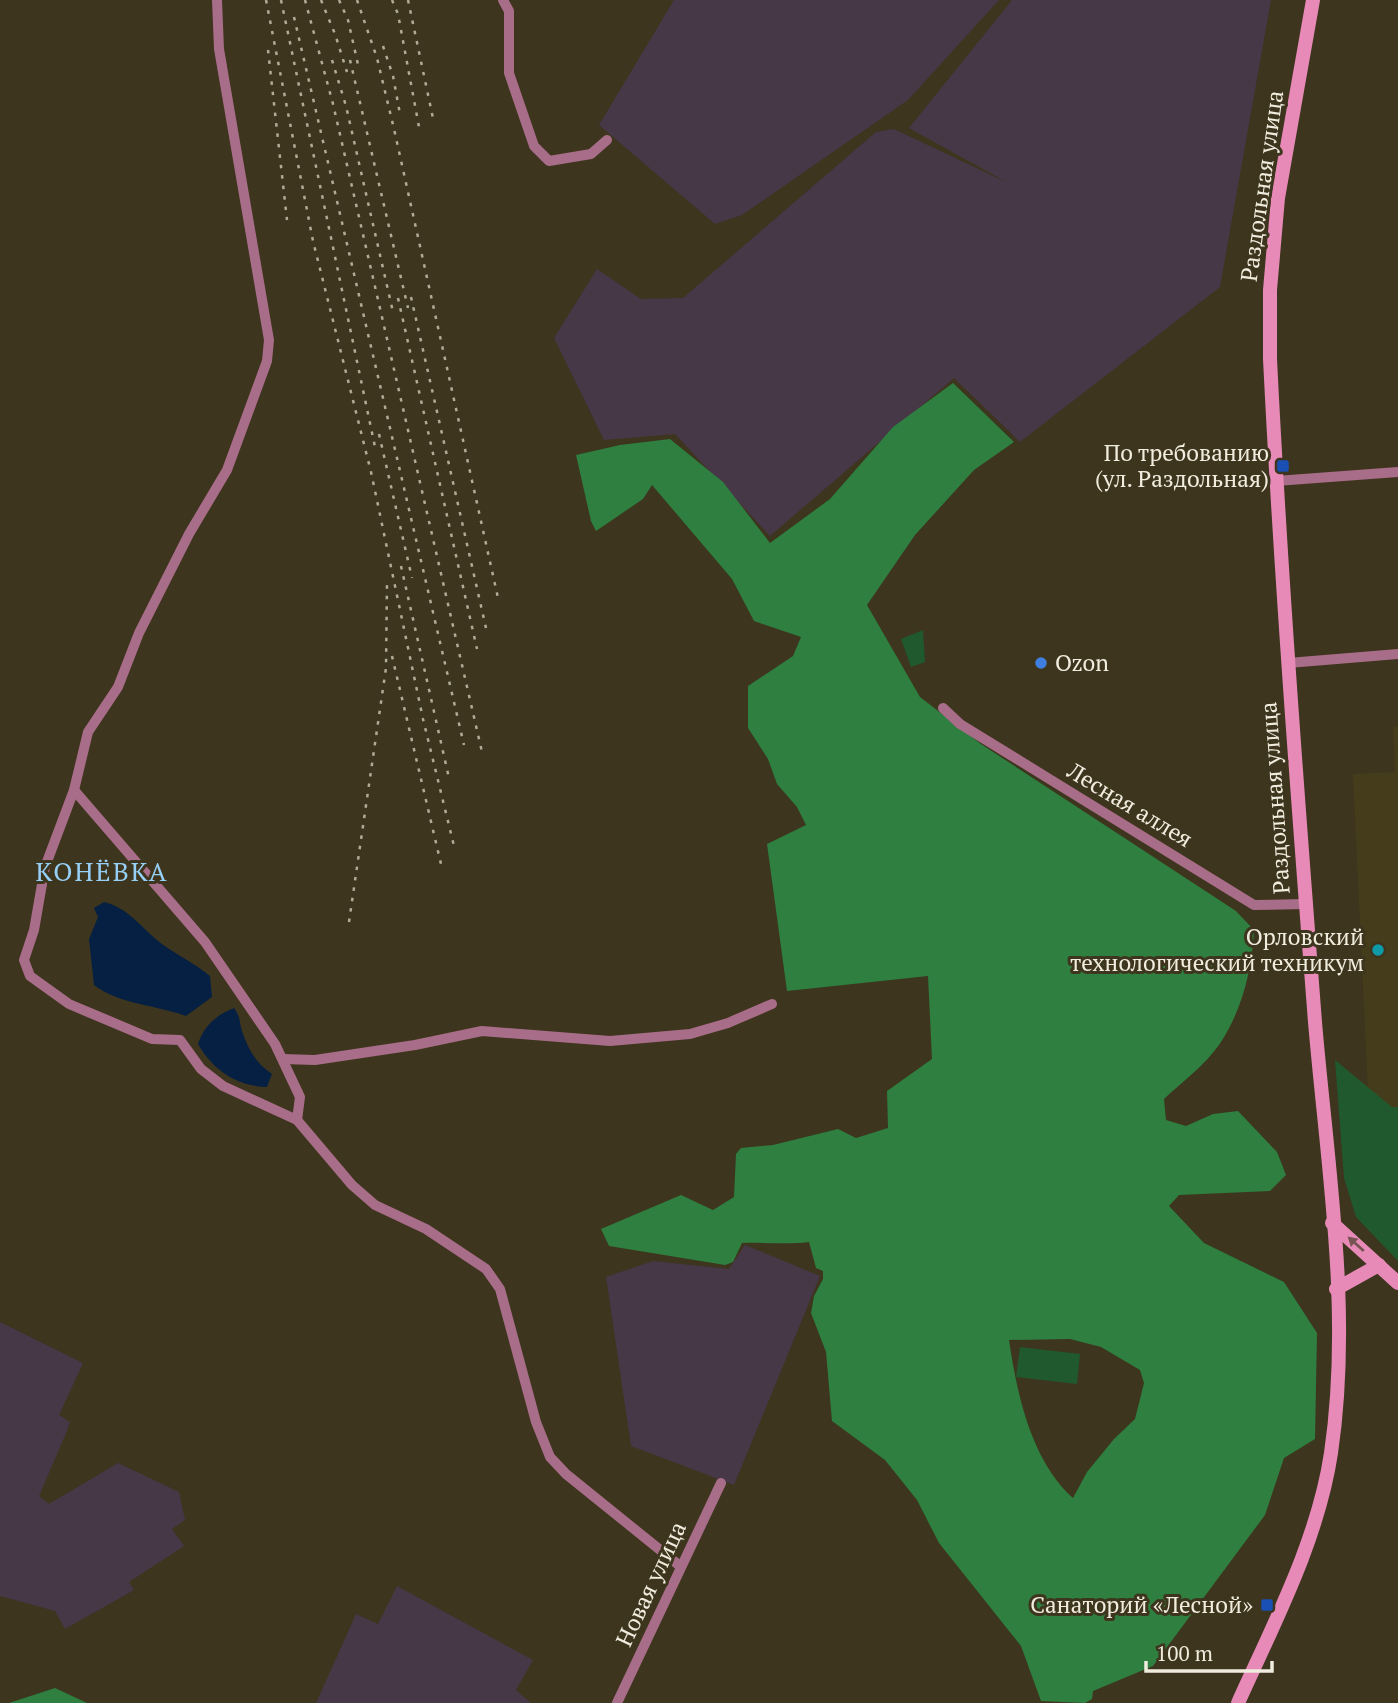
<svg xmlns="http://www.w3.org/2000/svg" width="1398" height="1703" viewBox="0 0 1398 1703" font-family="'PT Serif',serif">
<rect width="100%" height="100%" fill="#3d351d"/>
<g fill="#463847">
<polygon points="674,0 999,0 908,100 742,215 715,224 599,125"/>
<polygon points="1012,0 1271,0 1220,287 1020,442 954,378 770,536 675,434 604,440 554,338 597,269 641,299 683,298 876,132 894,129 1008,183 909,128"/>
<polygon points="745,1245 820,1276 734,1485 631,1446 606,1277 653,1261 729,1269"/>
<polygon points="0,1322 83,1363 59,1415 70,1422 66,1433 39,1496 49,1504 118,1463 179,1492 185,1520 172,1529 184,1546 129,1582 134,1590 65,1629 55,1611 0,1596"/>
<polygon points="397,1586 533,1660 516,1690 531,1703 316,1703 356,1614 378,1624"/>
</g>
<polygon fill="#453c1c" points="1393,727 1398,727 1398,1112 1369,1114 1353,774 1395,772"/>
<g fill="#20592d">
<polygon points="923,630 925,662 911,667 901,639"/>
<polygon points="1335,1060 1392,1107 1398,1107 1398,1261 1356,1217 1344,1178"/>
<polygon points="1020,1347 1080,1354 1077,1384 1016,1377"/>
</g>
<g fill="#2e7f40" fill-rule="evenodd">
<path d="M953 383 1014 442 974 470 915 535 867 605 920 697 981 744 1236 911 1254 930C1252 970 1242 1011 1219 1045 1205 1065 1182 1082 1164 1099L1166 1120 1186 1126 1213 1114 1238 1111 1277 1152 1286 1175 1270 1191 1179 1195 1169 1206 1204 1243 1284 1282 1317 1333 1315 1439 1284 1458 1265 1515 1153 1666 1093 1691 1092 1699 1085 1703 1041 1701 1021 1646 939 1543 917 1500 885 1460 832 1421 826 1352 811 1313 814 1296 823 1279V1271L816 1268 809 1242C786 1245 765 1242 742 1243L733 1262 725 1265 609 1246 601 1229 681 1195 713 1210 734 1197 736 1154 741 1148 773 1145 838 1129 856 1138 888 1128 887 1091 932 1059 928 976 787 991 767 844 806 825 797 807 777 784 768 759 748 728V686L793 656 801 637 754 621 732 579 652 485 643 499 596 531 591 521 576 455 620 445 670 439 723 482 770 543 830 499 893 427ZM1070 1339 1101 1347 1140 1370 1144 1383 1135 1419 1114 1439 1087 1472 1073 1498C1031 1460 1017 1394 1009 1340Z"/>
<polygon points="55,1688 87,1703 9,1703"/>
</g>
<g fill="#052043">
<path d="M104 902C128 908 139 925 158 941 173 953 193 962 210 976L212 997 186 1016C156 1005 118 1004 94 985L89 939 98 917 94 908Z"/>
<path d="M234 1008C241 1017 239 1023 243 1034 249 1051 257 1064 272 1074L267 1087C236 1086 213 1070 198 1044 204 1026 216 1015 234 1008Z"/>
</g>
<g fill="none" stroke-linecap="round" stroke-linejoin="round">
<g stroke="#a86d88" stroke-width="10">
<polyline points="217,0 219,49 269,340 267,361 227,470 189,534 139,633 118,687 88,732 74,790 45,867 34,930 24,960 30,976 69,1004 152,1039 180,1040 201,1069 223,1086 297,1120 352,1185 375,1205 426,1229 486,1269 500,1289 536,1422 550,1457 566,1474 680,1566"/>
<polyline points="503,0 509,11 509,73 534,146 549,161 591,154 607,140"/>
<polyline points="1276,481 1398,472"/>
<polyline points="1288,663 1398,654"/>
<polyline points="943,708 960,724 1254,905 1306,904"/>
<polyline points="74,790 205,942 275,1044 300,1097 297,1120"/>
<polyline points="283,1059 315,1060 415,1045 482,1031 610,1041 690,1034 728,1023 772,1004"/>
<polyline points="617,1703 721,1483"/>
</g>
<g stroke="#e78ab7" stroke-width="14">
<polyline points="1332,1223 1398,1283"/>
<polyline points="1336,1289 1379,1265"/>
<path d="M1238 1703C1274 1623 1318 1540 1331 1453 1352 1311 1327 1164 1315 1022 1298 801 1281 580 1270 359V290L1278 198 1313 0"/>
</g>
<g stroke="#b1ac9a" stroke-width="2.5" stroke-dasharray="3.5 7" stroke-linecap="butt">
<polyline points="266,0 313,241 371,472 423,719 454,846"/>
<polyline points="281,0 375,447"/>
<polyline points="305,0 333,104 482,752"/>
<polyline points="321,0 335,34 347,72"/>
<polyline points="339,0 348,20 359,69"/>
<polyline points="357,0 377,58 394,129 498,598"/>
<polyline points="392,0 398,14 419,127"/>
<polyline points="408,0 434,123"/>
<polyline points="294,17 464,745"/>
<polyline points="383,46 393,76 400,114"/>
<polyline points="268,50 287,220"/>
<polyline points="332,60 346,106 393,312"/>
<polyline points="350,60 408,308"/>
<polyline points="411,297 486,628"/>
<polyline points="398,298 477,649"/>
<polyline points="379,434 412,578"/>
<polyline points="401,566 449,778"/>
<polyline points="392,656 441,864"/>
<polyline points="349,922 386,668 387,582"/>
</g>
</g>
<defs><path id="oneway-solid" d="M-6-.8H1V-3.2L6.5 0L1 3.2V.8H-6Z" transform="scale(1.75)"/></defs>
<use fill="#785353" href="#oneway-solid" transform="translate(1356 1244) rotate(-138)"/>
<g fill="#1a4fb4" stroke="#3d351d" stroke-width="2.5">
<rect x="1276" y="459" width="14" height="14" rx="3.5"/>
<rect x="1260" y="1598" width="14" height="14" rx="3.5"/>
</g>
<circle fill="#3f7fe0" stroke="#3d351d" stroke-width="2.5" cx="1041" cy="663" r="7"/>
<circle fill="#0f9aa8" stroke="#3d351d" stroke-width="2.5" cx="1378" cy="950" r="7"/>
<g text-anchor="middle" stroke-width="6" stroke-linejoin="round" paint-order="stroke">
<g font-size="23" fill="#f0ecde" stroke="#3d351d">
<text transform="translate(1262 186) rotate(-82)" y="8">Раздольная улица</text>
<text transform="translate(1275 798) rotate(-94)" y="8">Раздольная улица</text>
<text transform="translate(1130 805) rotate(31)" y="8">Лесная аллея</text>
<text transform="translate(651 1584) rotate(-65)" y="8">Новая улица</text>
</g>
<g font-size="23" fill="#f0ecde" stroke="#3d351d" text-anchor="end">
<text x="1269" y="461">По требованию<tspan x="1269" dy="26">(ул. Раздольная)</tspan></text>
<text x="1055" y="671" text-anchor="start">Ozon</text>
<text x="1364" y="945">Орловский<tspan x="1364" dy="26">технологический техникум</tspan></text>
<text x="1253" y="1613">Санаторий «Лесной»</text>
</g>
<g font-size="26" letter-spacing="2" fill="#97d0f7" stroke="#3d351d">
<text x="102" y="881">КОНЁВКА</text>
</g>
</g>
<path d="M1146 1661v10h126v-10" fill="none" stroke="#f0ecde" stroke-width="3.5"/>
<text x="1156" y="1661" font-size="21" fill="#f0ecde" stroke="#3d351d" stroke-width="5" paint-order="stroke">100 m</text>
</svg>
